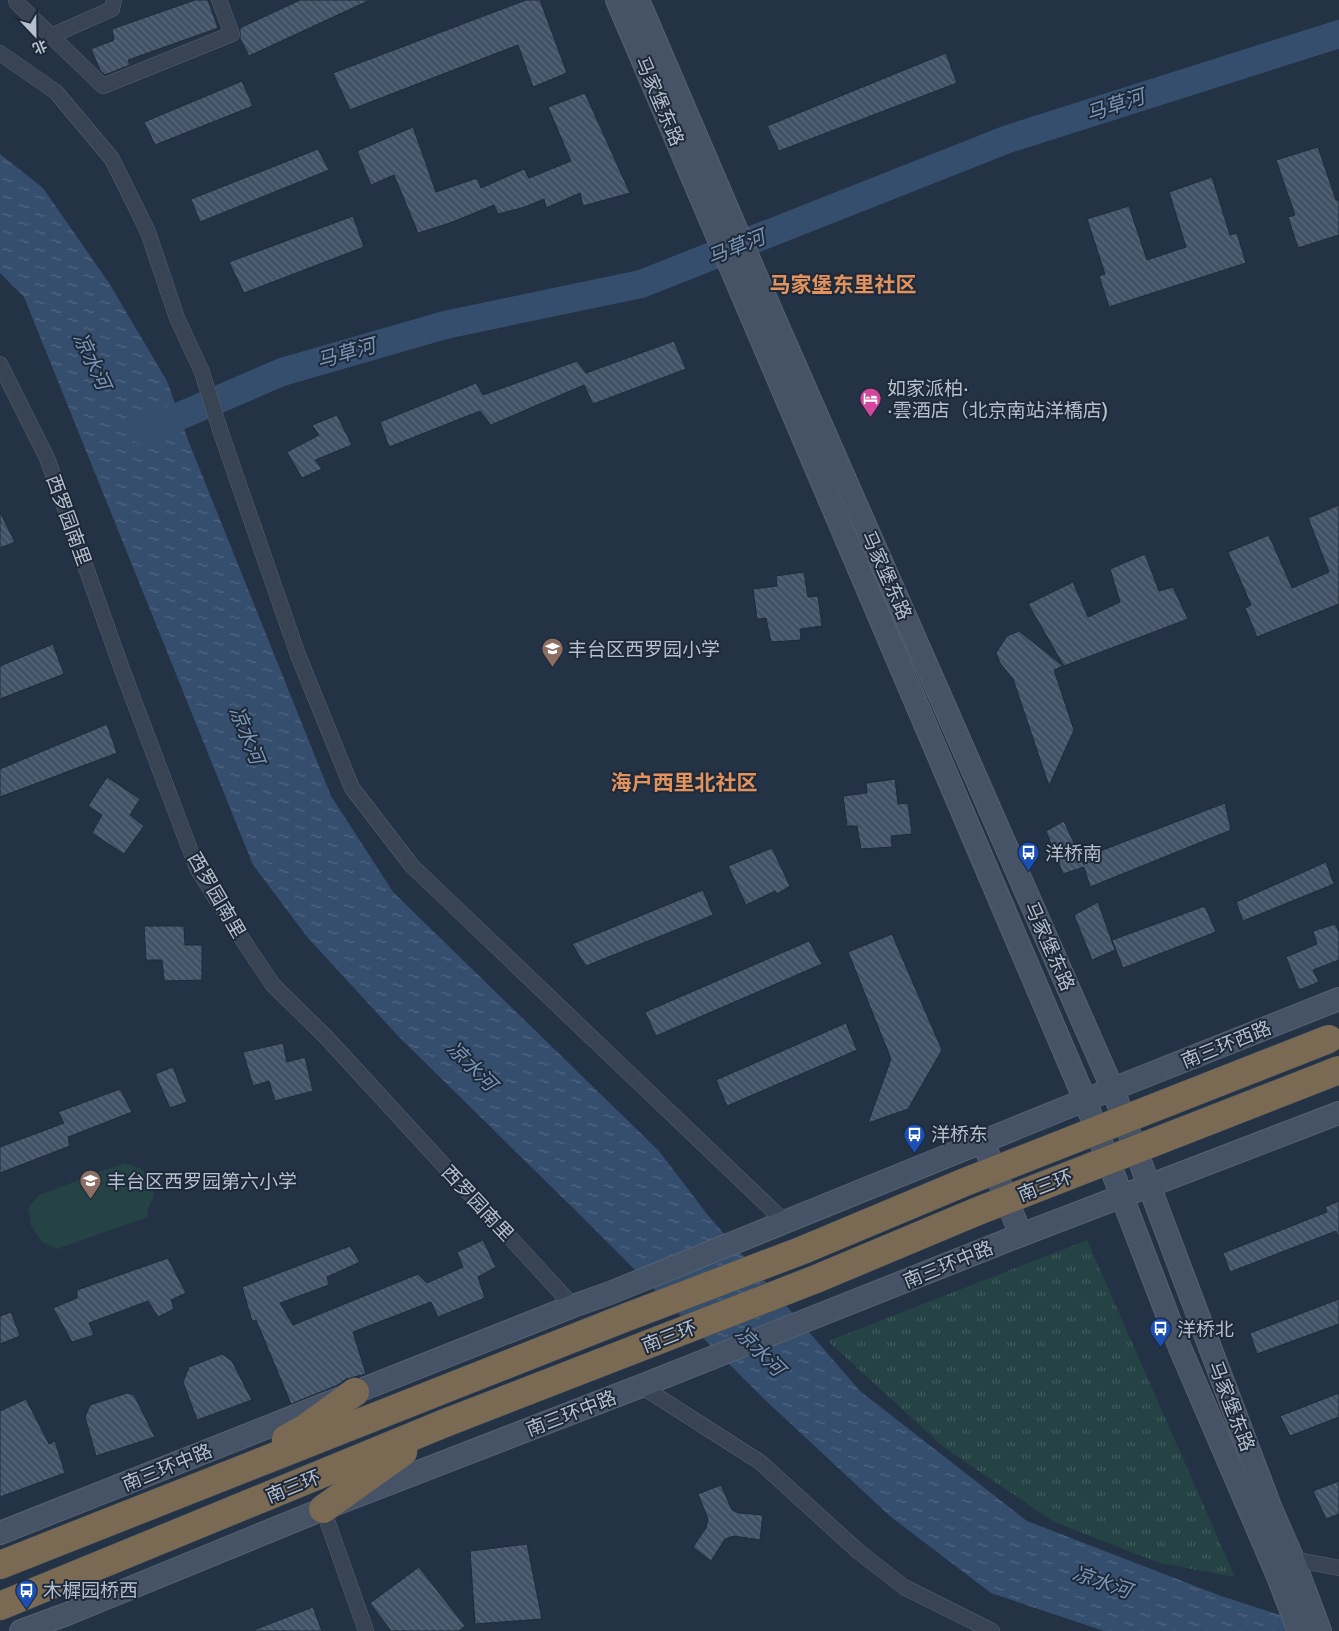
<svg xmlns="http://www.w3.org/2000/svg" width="1339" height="1631" viewBox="0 0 1339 1631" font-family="Signika,'Noto Sans SC',sans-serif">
<defs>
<pattern id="grass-tufts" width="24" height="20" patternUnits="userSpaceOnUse" patternTransform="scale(1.25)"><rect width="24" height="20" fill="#254245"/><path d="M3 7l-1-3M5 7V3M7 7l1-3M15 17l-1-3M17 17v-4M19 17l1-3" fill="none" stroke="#425c5f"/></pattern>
<pattern id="water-ripples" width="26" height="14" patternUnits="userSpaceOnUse" patternTransform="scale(1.25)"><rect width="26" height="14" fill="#364e6d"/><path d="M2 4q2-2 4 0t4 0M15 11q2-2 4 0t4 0" fill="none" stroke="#516681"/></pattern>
<pattern id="building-back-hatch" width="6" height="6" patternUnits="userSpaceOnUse" patternTransform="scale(1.25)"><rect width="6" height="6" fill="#425266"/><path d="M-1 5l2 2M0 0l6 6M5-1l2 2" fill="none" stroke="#5b697b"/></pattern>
</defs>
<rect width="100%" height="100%" fill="#233244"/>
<polygon fill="url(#grass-tufts)" points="1087,1240 1235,1577 1160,1563 1054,1522 942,1446 828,1341"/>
<polygon fill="#254245" points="124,1163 140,1168 153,1180 154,1196 147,1210 148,1217 57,1249 42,1242 31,1226 28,1208 39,1195"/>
<polygon fill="url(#water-ripples)" points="0,154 43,188 109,283 167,381 188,440 331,796 393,892 659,1151 707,1214 860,1391 1027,1521 1221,1596 1330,1631 1104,1631 991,1593 891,1517 763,1398 573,1208 400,1038 308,938 253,865 24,297 0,273"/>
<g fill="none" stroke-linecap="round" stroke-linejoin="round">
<polyline stroke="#364e6d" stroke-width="28" points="145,431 282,372 445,325 641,284 1008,139 1339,34"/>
</g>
<g fill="url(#building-back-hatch)" stroke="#1f2b3b">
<polygon points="195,0 208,0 218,28 128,60 130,65 105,75 100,70 91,49 114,40 112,29"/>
<polygon points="300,0 370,0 249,56 240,38 240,28"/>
<polygon points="526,0 540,0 567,73 533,87 518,45 350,110 333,73"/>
<polygon points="946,53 957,83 779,151 767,126"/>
<polygon points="242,81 253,106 155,145 144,122"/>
<polygon points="585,93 630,193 583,206 580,193 546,208 544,199 525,207 498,214 494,205 450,223 418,233 394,175 371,185 357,151 413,127 436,192 477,178 481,188 524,169 529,178 571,161 548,107"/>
<polygon points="1318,147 1336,200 1339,200 1339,235 1298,248 1288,217 1295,215 1276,160"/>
<polygon points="318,149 329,170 200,222 191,199"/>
<polygon points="1212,177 1230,235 1237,233 1246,263 1109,307 1099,276 1105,274 1087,219 1129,206 1147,260 1186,247 1169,192"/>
<polygon points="353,216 364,247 244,293 229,262"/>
<polygon points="674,341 686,369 593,404 584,385 491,425 480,411 389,447 380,422 476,383 483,395 577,361 586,373"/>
<polygon points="337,415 352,445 315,460 322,469 302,478 287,452 319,435 312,425"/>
<polygon points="1339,505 1339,604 1257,637 1245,608 1251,605 1228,552 1269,535 1292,588 1329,572 1308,518"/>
<polygon points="0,512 15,542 0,548"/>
<polygon points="1145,554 1159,591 1173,587 1188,619 1064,666 1028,604 1073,582 1088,617 1120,602 1110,569"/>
<polygon points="804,572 808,597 818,596 822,626 800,629 801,640 771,642 766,618 757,619 753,589 777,586 776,576"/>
<polygon points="1019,631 1063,666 1054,670 1074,730 1049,786 1013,679 1000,663 996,653 1007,636"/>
<polygon points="53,644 64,674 0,699 0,666"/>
<polygon points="107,724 117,753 0,797 0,769"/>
<polygon points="107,777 140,799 130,815 144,826 124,854 92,833 102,815 88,806"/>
<polygon points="895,779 898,804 908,803 912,834 891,836 892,847 861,849 857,826 847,826 843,796 867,793 866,783"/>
<polygon points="1225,803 1231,830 1090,887 1084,867 1063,874 1046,831 1064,821 1084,865 1082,858"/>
<polygon points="772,848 790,886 777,894 775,891 746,905 728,866"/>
<polygon points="1326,862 1334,884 1243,921 1236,902"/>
<polygon points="703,890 713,915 586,966 572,944"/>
<polygon points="1098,902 1115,950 1092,960 1074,915"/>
<polygon points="1205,906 1216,932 1123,968 1112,940"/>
<polygon points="1335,924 1339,932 1339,960 1313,970 1319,982 1299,990 1286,957 1317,944 1313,931"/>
<polygon points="144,926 184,926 185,945 202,945 202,980 164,981 162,960 146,960"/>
<polygon points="892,934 942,1050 908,1109 868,1123 891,1059 848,952"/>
<polygon points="809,941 822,964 656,1036 645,1012"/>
<polygon points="846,1023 857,1050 727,1106 716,1080"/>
<polygon points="283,1043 287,1062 305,1057 313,1091 275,1101 269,1081 253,1086 243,1052"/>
<polygon points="173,1067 187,1102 170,1108 155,1074"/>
<polygon points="120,1089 132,1112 68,1137 70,1146 0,1173 0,1147 64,1123 58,1112"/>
<polygon points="1339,1201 1339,1237 1336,1231 1230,1272 1223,1253 1327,1212 1325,1207"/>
<polygon points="483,1240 496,1267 478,1277 485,1298 438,1317 431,1302 353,1332 366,1374 346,1379 338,1385 291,1404 256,1320 252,1321 242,1287 350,1246 360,1262 327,1277 329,1285 280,1303 293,1325 418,1274 427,1283 463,1267 457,1252"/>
<polygon points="168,1258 186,1293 171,1300 174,1309 158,1317 148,1301 89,1323 94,1335 72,1342 53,1308 77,1298 77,1290"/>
<polygon points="1339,1299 1339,1324 1257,1354 1250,1333"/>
<polygon points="11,1312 20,1336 0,1344 0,1316"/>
<polygon points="222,1354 232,1361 252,1400 197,1420 183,1382 189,1367"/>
<polygon points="127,1393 134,1395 155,1437 96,1456 85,1417 90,1405"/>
<polygon points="1339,1393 1339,1417 1290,1436 1280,1416"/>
<polygon points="26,1399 49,1444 55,1441 65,1473 0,1497 0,1411"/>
<polygon points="1339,1481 1339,1514 1326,1519 1313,1491"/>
<polygon points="721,1485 732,1510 739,1513 763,1515 760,1540 734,1536 725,1539 711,1561 693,1547 706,1528 708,1519 698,1494"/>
<polygon points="527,1544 542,1619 475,1624 470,1551"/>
<polygon points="419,1567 465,1626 459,1631 391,1631 370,1603"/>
<polygon points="313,1607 322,1631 254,1631 254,1630"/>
</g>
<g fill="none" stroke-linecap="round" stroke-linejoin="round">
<defs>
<g id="street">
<polyline points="16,0 17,3 103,86 232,34 219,0"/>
<polyline points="51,36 112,9 114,0"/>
<polyline points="0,53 56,92 112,159 148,232 177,318 202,372 220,430 298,655 352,788 412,866 786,1223"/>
<polyline points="0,364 47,458 123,672 197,868 232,924 273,985 326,1037 573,1306"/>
<polyline points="641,1386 760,1462 859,1552 904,1587 992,1631"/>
<polyline points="323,1509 366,1631"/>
<polyline points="1293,1559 1339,1568"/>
</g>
<g id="secondary">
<polyline points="617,0 1085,1100 1180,1348 1277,1574 1299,1631"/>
<polyline points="638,0 772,313 1113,1090 1271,1509 1293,1559 1320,1631"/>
<polyline points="983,1142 1021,1235"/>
<polyline points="0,1533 573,1306 610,1293 1085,1100 1339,999"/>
<polyline points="21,1631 67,1614 323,1509 641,1386 1021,1235 1339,1113"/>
</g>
<g id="highway">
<polyline points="286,1439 304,1429 355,1392"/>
<polyline points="323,1509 403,1452"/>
<polyline points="0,1565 627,1317 803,1250 965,1182"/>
<polyline points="0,1606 445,1423 816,1279 978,1211"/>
</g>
</defs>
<use href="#street" stroke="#566271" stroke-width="16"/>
<use href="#secondary" stroke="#566271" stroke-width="24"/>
<use href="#highway" stroke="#434f5e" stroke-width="29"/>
<use href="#street" stroke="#384453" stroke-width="15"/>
<use href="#secondary" stroke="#465367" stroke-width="22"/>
<use href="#highway" stroke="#7a6a54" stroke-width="28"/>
<defs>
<g id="highway-bridge">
<polyline points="965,1182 1329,1039"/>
<polyline points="978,1211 1339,1070"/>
</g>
</defs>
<use href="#highway-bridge" stroke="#434f5e" stroke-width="29" stroke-linecap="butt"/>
<use href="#highway-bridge" stroke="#7a6a54" stroke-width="28"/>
</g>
<defs>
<symbol id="hotel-pin" viewBox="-11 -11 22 30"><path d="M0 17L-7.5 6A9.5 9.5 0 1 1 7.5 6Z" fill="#d1479c" stroke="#1d2939"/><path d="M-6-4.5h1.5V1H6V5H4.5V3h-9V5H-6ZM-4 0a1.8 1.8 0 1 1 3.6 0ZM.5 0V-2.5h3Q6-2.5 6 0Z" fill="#fff"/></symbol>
<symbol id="school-pin" viewBox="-11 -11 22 30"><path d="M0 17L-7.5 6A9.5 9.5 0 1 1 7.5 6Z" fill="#8d6e63" stroke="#1d2939"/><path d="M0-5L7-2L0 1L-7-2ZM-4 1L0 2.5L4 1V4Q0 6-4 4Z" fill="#fff"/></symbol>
<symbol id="bus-pin" viewBox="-11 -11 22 30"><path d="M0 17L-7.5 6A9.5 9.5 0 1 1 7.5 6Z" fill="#1a4fb4" stroke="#1d2939"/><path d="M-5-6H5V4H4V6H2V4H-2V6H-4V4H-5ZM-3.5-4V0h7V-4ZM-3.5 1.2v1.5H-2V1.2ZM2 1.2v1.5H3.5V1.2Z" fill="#fff"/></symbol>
</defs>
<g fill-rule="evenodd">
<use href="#hotel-pin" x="858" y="386" width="25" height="34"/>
<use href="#school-pin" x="540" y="636" width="25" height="34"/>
<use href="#bus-pin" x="1016" y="840" width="25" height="34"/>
<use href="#bus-pin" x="902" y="1122" width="25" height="34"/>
<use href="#school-pin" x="78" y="1168" width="25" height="34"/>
<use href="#bus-pin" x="1148" y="1316" width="25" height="34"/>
<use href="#bus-pin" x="14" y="1578" width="25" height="34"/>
</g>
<g text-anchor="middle" stroke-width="4" stroke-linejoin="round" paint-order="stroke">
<g font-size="19" fill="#b5bfcd" stroke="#1d2939">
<text transform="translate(660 101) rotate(67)" y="7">马家堡东路</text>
<text transform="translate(69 520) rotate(70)" y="7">西罗园南里</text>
<text transform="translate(887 575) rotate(66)" y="7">马家堡东路</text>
<text transform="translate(217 895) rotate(60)" y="7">西罗园南里</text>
<text transform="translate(1050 946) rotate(66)" y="7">马家堡东路</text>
<text transform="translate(1226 1044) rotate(-22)" y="7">南三环西路</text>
<text transform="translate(1045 1185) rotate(-21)" y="7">南三环</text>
<text transform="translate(478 1203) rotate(47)" y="7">西罗园南里</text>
<text transform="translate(948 1264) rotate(-22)" y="7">南三环中路</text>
<text transform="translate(669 1336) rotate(-21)" y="7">南三环</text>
<text transform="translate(1232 1406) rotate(69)" y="7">马家堡东路</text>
<text transform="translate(571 1413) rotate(-21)" y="7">南三环中路</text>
<text transform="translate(167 1467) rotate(-22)" y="7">南三环中路</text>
<text transform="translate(293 1486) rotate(-22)" y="7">南三环</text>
</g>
<g font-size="19" fill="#b5bfcd" stroke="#1d2939" text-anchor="start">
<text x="887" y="395">如家派柏·<tspan x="887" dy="22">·雲酒店（北京南站洋橋店)</tspan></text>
<text x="568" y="656">丰台区西罗园小学</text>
<text x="1045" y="860">洋桥南</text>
<text x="931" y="1141">洋桥东</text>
<text x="107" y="1188">丰台区西罗园第六小学</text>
<text x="1177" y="1336">洋桥北</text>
<text x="43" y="1597">木樨园桥西</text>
</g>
<g font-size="20" font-style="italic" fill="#7a96b7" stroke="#1d2939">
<text transform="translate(1115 105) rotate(-18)" y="7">马草河</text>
<text transform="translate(736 247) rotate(-22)" y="7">马草河</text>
<text transform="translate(346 353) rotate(-16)" y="7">马草河</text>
<text transform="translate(92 361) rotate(65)" y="7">凉水河</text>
<text transform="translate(247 735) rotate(68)" y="7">凉水河</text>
<text transform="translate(472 1066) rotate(45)" y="7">凉水河</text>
<text transform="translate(760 1351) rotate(45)" y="7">凉水河</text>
<text transform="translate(1102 1582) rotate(19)" y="7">凉水河</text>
</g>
<g font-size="21" font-weight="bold" fill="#e1925d" stroke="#1d2939">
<text x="843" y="292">马家堡东里社区</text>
<text x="684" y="790">海户西里北社区</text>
</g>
</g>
<g transform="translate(35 35) rotate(158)" stroke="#1d2939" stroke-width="4" paint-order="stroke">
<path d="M0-4L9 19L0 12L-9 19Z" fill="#b5bfcd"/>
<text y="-8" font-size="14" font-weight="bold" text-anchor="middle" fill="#b5bfcd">北</text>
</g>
</svg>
